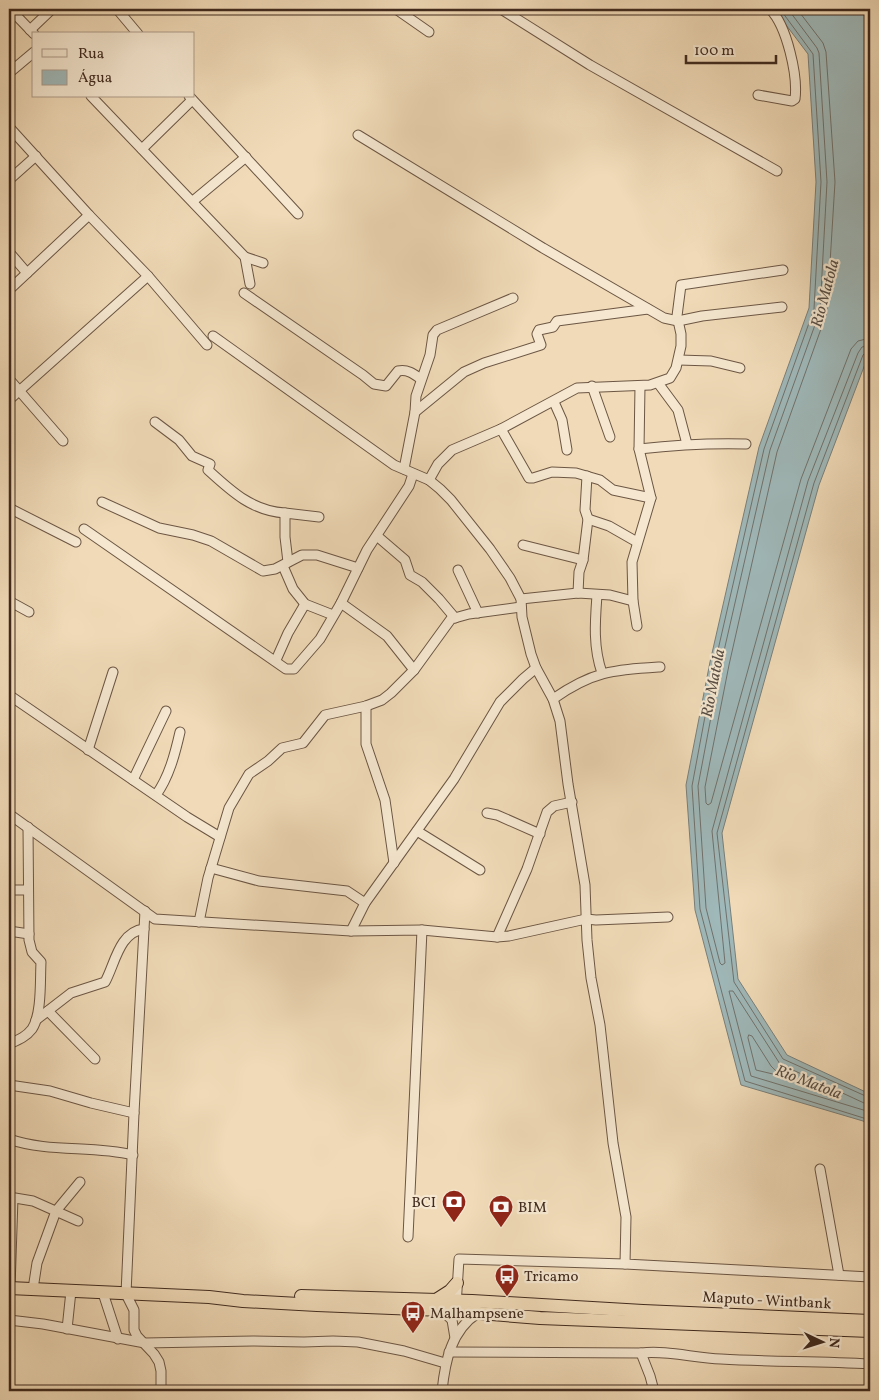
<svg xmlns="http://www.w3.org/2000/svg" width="879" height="1400" viewBox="0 0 879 1400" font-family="Vollkorn,serif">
<rect width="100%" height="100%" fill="#f0dab7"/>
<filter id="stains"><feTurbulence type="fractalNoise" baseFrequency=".004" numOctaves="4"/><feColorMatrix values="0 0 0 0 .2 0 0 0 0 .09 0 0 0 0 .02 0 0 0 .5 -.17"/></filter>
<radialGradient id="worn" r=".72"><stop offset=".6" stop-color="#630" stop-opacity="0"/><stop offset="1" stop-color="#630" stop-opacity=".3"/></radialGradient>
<polygon fill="#9fb8b9" stroke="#797f7b" points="774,9 870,9 870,351 819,485 722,833 738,979 787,1055 870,1094 870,1125 863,1121 741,1085 695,910 686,785 710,662 759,447 809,308 816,182 808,54"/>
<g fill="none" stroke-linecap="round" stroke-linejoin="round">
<g stroke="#70716c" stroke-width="1">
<polyline points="780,9 813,54 821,182 814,309 764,449 715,663 692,786 700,909 745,1081 870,1120"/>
<polyline points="788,9 817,48 819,53 827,182 820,311 770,450 721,664 698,786 706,908 720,963 722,965 725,963 712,831 808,481 858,353 862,347 870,345"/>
<polyline points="797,9 823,43 826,52 835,182 827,312 777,452 729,665 705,787 706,803 708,805 711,803 801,479 851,349 858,341 870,338"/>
<polyline points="870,352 866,352 863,355 814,483 717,833 734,982 783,1059 870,1098"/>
<polygon points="749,1035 752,1036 771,1066 777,1072 777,1075 756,1070 748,1038"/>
<polyline points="870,1104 864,1103 780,1064 733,991 729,991 751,1076 870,1112"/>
</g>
<defs>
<g id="minor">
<polyline points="10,9 34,34"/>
<polyline points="117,9 138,34"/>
<polyline points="396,9 429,32"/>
<polyline points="501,9 590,65 777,171"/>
<polyline points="30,30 52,9"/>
<polyline points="9,73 34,52"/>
<path d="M758 95 792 101 795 99C798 76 787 26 770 9"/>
<polyline points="91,96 245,257 263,263"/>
<polyline points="189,96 298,214"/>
<polyline points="9,127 89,215 148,276 207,345"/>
<polyline points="358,135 543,248 664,318 678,321 702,316 782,307"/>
<polyline points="142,149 192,100"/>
<polyline points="9,180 36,156"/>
<polyline points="193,201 246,157"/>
<polyline points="9,252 27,273"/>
<polyline points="245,257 250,284"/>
<polyline points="9,290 89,215"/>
<path d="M244 293 363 375 374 384 386 386 398 371C408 369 414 374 421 379"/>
<polyline points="213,336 394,465 429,480 440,489 451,500 490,549 510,578 521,599 522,617 531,654 536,668 553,699 560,721 568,784 585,885 587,940 591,978 600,1025 613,1143 626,1217 625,1264 870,1277"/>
<polyline points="679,360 711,361 740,368"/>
<polyline points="9,379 63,441"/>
<polyline points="658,383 678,410 687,444"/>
<polyline points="592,386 610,437"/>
<polyline points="9,400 148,276"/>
<polyline points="554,402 562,420 567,450"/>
<polyline points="415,412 464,372 484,363 541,345 537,334 539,330 553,327 557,321 648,309"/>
<path d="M155 422 179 440 192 456 210 464 208 470C231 491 252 511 285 513"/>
<polyline points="501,429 529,478 533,478 552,472 576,473 600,480 613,490 651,498"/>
<path d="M639 449C675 445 709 443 746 444"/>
<polyline points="404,469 415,412 416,396 430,355 433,335 437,330 513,298"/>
<polyline points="429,480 438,464 452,450 501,429 577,388 650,385 670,378 676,368 681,346 681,334 677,316 681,285 783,270"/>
<polyline points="102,502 159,528 193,535 211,541 263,571 275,569 302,555 317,555 358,568"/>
<polyline points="9,508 76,542"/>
<polyline points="588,519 609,526 637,542"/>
<polyline points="84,529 286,669 294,669 320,639 341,603 367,550 409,486 413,474"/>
<polyline points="377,536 405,560 410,575 422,582 439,599 455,618"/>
<polyline points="523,545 583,560"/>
<polyline points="288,562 285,537 285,513 319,517"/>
<polyline points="283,566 293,589 305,604 333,615"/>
<polyline points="458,570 478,613"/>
<polyline points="578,593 579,572 583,560 588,519 585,510 587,476"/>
<path d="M597 595C595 622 593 647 602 673"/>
<polyline points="521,599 578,593 610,595 633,601"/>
<polyline points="9,601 29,612"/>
<polyline points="341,603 387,636 414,670"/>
<polyline points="637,626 633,601 632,562 651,498 639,449 640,386"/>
<polyline points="276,660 288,633 305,604"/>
<polyline points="9,695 187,817 220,837"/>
<path d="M553 699C593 671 613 670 660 667"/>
<polyline points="366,706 366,744 385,800 394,863"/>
<polyline points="88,750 113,672"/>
<polyline points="133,780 166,711"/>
<path d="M156 795C169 777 175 754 180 732"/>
<polyline points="487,813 497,815 540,834"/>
<polyline points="9,814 155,919 351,931 422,930 497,937 509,936 586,919 596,920 668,917"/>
<polyline points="417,831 480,870"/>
<polyline points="211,868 259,881 347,891 365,903"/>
<polyline points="9,890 28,890"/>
<polyline points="145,911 134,1113 126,1294 134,1310 134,1330 137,1336 154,1354 159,1362 161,1371 161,1391"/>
<polyline points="199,922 208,878 229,808 249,774 268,761 282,748 303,743 325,715 366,706 382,700 391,693 414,670 451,619 469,614 521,607"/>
<polyline points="9,931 29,934"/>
<polyline points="351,931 365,903 454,779 500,702 523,679 536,668"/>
<polyline points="497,937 527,869 547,812 554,806 572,802"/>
<polyline points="48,1011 95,1059"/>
<path d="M36 1020 71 993 105 982C115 964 119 932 144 929"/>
<path d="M9 1044C18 1040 26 1037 32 1029 42 1014 40 980 41 962L32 952 29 940 28 827"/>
<polyline points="9,1085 50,1091 91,1103 134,1113"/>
<path d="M9 1139C49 1153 92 1145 133 1155"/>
<polyline points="820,1169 839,1275"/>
<polyline points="9,1197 33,1201 78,1221"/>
<polyline points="408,1237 422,930"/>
<polyline points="10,1288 13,1198"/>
<polyline points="33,1289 37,1263 56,1211 80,1182"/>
<polyline points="103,1293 118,1339"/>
<polyline points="456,1306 459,1259 625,1264"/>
<polyline points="442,1310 452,1320 455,1338"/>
<polyline points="9,1320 43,1324 145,1343 253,1341 304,1342 333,1341 358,1342 404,1351 445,1363"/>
<polyline points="67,1329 71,1291"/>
<path d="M449 1352 641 1353C667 1350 694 1358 721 1359 770 1362 820 1361 870 1364"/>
<polyline points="641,1353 650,1376 654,1391"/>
<path d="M442 1391C445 1362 451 1330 478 1313"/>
</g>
<g id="highway">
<polyline points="9,1288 209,1297 243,1301 317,1305 442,1310 540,1318 870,1331"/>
<polyline points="301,1296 472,1301 643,1311 870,1321"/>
<polyline points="436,1300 450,1291 457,1283"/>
</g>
</defs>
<use href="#minor" stroke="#6c5644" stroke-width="11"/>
<use href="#highway" stroke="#402a1e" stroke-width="14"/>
<use href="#minor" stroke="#f5e7d0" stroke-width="9"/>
<use href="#highway" stroke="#f0dab7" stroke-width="12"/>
</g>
<defs>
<symbol id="bank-pin" viewBox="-11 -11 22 30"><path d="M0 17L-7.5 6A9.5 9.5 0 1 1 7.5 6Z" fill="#8f2418" stroke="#f5e7d0"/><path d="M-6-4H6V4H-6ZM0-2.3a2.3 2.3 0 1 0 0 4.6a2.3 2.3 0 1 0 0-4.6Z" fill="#fff"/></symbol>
<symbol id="bus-pin" viewBox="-11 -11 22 30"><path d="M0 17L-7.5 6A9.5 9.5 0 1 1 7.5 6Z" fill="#8f2418" stroke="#f5e7d0"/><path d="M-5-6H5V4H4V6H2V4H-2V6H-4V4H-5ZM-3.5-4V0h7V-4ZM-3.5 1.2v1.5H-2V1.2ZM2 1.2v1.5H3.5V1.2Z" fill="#fff"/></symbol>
</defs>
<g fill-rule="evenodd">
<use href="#bank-pin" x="440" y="1188" width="28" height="38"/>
<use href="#bank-pin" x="487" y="1193" width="28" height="38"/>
<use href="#bus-pin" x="493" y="1262" width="28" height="38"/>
<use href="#bus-pin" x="399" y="1299" width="28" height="38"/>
</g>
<g text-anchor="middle" stroke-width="4.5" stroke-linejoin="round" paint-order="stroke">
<g font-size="15" fill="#402a1e" stroke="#f5e7d0" text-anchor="start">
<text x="436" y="1207" text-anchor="end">BCI</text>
<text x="518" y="1212">BIM</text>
<text x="524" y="1281">Tricamo</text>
<text x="430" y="1318">Malhampsene</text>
</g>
<g font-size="15" fill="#402a1e" stroke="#f5e7d0">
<text transform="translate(767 1300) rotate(3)" y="5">Maputo - Wintbank</text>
</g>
<g font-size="16" font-style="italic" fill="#584e45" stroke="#f5e7d0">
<text transform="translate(824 293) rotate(-75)" y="6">Rio Matola</text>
<text transform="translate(712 683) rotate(-79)" y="6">Rio Matola</text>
<text transform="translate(809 1081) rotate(21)" y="6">Rio Matola</text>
</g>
</g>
<rect width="879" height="1400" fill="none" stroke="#f0dab7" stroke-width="30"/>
<rect x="10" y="10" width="859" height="1380" fill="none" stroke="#402a1e" stroke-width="2.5"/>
<rect x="15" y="15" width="849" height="1370" fill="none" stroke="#402a1e"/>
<rect x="32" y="32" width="162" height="65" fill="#f5e7d0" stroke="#ad9b89"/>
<rect x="42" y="49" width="25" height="8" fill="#f5e7d0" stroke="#ad9b89"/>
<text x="78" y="58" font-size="15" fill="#402a1e">Rua</text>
<rect x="42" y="70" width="25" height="15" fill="#9fb8b9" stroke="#ad9b89"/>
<text x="78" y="82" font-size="15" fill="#402a1e">Água</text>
<g transform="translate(822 1342) rotate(94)" stroke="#f5e7d0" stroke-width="4" paint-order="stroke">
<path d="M0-4L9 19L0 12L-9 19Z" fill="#402a1e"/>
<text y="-8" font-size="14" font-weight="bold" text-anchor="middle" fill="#402a1e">N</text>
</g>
<path d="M686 55v8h90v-8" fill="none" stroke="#402a1e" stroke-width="2.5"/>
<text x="694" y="55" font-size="15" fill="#402a1e" stroke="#f5e7d0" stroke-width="4" paint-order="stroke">100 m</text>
<rect width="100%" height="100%" filter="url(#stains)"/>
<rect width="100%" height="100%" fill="url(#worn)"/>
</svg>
